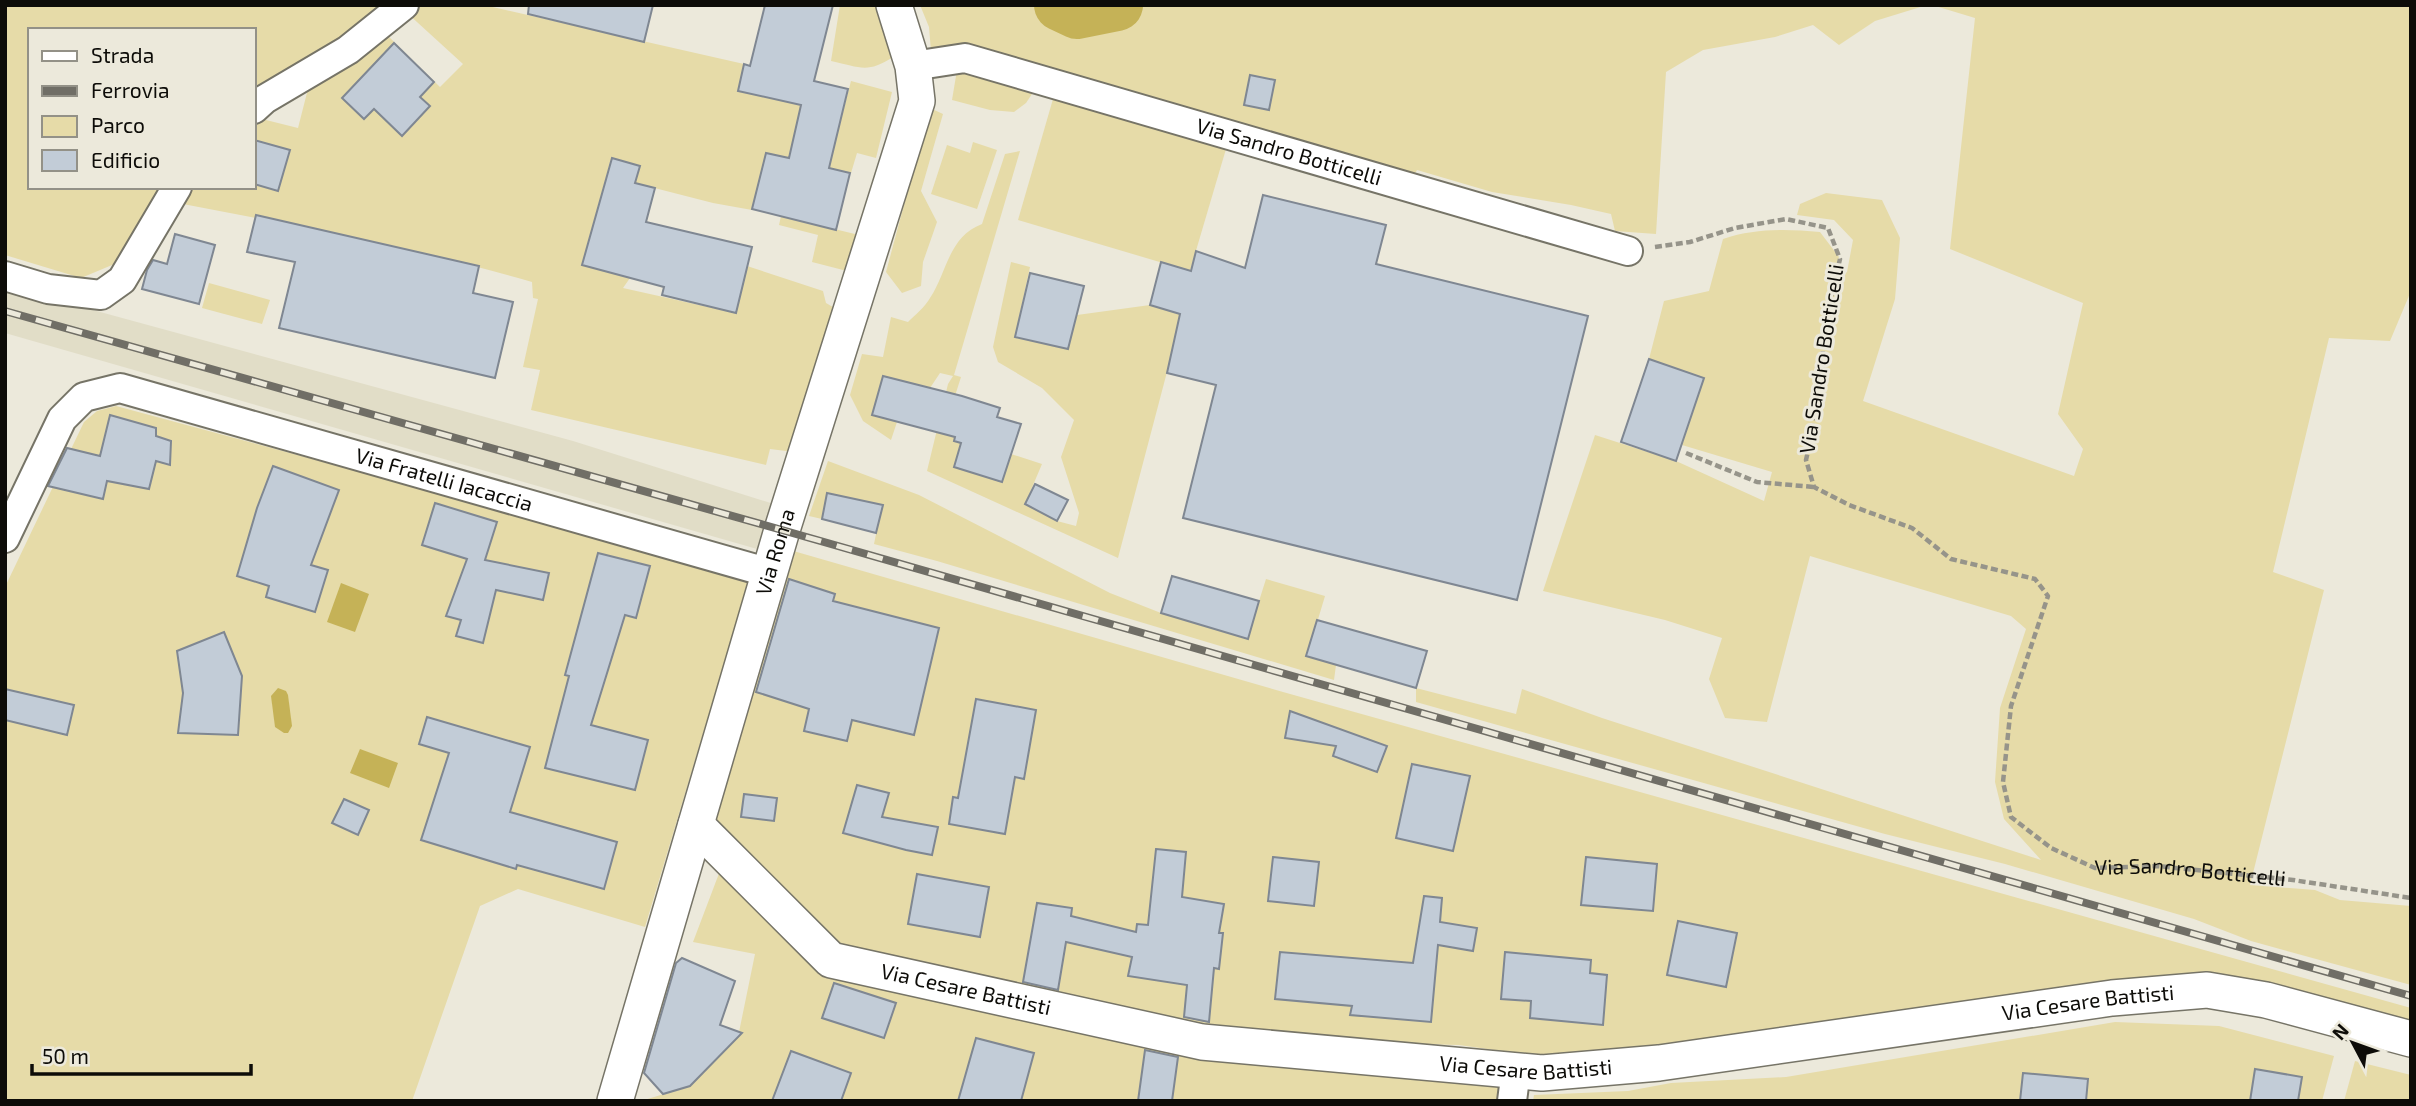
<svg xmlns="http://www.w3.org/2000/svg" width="2416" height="1106" viewBox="0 0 2416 1106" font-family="'Exo 2',sans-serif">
<rect width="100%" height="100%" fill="#ece9db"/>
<polygon fill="#e1ddc7" points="5,286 573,441 777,505 764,551 5,333"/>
<g fill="#e6dba8">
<polygon points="5,5 395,5 254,99 254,30 30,30 30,187 167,187 124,260 81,278 5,255"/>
<path d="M414 5H484L744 64 738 91 801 105 793 142 833 151 851 81 892 92 876 158 857 153 851 173 767 153 752 210 713 203 635 183 611 159 582 264 630 278 623 288 735 313 747 266 823 291 826 303 838 310 794 452 770 449 766 465 531 410 540 370 523 367 538 299 533 298 532 282C418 249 300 226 183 204L186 187H254V117L298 128 310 81 386 34 440 87 463 64 406 12Z"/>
<path d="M840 5H886L893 57C867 74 860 67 831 61Z"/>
<polygon points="920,5 1051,5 1077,16 1133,5 1927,5 1875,21 1839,45 1813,25 1775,37 1703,50 1666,72 1656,234 1615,231 1611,214 1571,205 1492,192 1417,170 1411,180 1268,137 1266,130 1131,91 1127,98 931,51 929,27"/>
<path d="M1932 5H2411V291L2390 341 2329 338 2273 572 2324 590 2250 885 2315 890 2340 900 2411 906V985L2251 941 2194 919 2005 864 1885 834 1416 702V688L1516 714 1522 689 1602 718 2041 860 2004 819 1995 782 2000 708 2026 629 2011 616 1810 556 1767 722 1725 718 1709 679 1722 638 1665 620 1543 591 1595 435 1676 461 1764 501 1772 472 1682 445 1704 378 1649 359 1664 301 1709 291 1723 239C1755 228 1787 229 1820 232L1839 257 1827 288 1847 272 1853 240 1834 220 1797 215 1800 204 1826 193 1882 200 1900 238 1895 299 1863 401 2074 476 2083 449 2058 414 2083 303 1950 249 1975 18Z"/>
<polygon points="957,70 1038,85 1026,103 1014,112 990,110 952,100"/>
<polygon points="1053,99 1226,149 1190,271 1018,220"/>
<polygon points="930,108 943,114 921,191 937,222 923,262 921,286 902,293 886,272"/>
<polygon points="973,142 997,150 977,209 931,194 947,145 970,153"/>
<path d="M1020 151 954 375 961 377 946 424 961 443 954 467 1001 482 1011 454 1042 464 1025 504 1057 521 1076 526 1079 513 1061 457 1074 420 1042 388 998 362 993 347 1011 262 1030 267 1015 337 1068 349 1077 315 1150 305 1182 315 1118 558 927 471 948 384 953 376 940 373 930 388 883 376 873 415 897 422 891 440 863 421 850 395 862 354 883 357 891 317 908 322C915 315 925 307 930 298 947 273 948 237 982 224L1005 154Z"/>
<polygon points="781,216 859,235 847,271 812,262 818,235 779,225"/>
<polygon points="209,283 270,300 262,324 202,308"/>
<polygon points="116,406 750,577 645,927 518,889 480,906 412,1101 5,1101 5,587 84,422 97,411"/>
<polygon points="828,461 919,495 1110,593 1161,613 1247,639 1266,579 1325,596 1307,656 1336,665 1334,680 937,561 874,544 882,505 828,493 822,519 809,516"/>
<polygon points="783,548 1283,692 2411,1008 2411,1025 2326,1001 1872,1026 1543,1057 1459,1045 1381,1043 1201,1030 843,947 705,817"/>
<polygon points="726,855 831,960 1202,1042 1516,1070 1512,1101 641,1101 690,1086 738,1037 755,954 693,942"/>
<polygon points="2115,1022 2219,1026 2334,1056 2322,1101 1533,1101 1534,1095 1628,1091 1671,1083 1786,1077"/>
<polygon points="2355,1061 2411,1075 2411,1101 2344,1101"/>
</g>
<g fill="#c5b257">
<polygon points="341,583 369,594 355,632 327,622"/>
<polygon points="278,688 286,691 288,695 292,726 288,733 284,733 275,727 271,696"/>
<polygon points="360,749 398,763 389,788 350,773"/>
</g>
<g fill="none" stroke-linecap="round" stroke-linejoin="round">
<polyline stroke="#c5b257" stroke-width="52" points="1060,5 1077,13 1117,5"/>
</g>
<g fill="#c2ccd7" stroke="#7f8792" stroke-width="2">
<polygon points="529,5 653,5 644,42 528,14"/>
<polygon points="765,5 833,5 814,81 848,89 829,168 850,173 836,230 752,209 766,153 789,158 801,105 738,91 744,64 750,66"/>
<polygon points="394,43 434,82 420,97 430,106 402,136 374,109 364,119 342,98"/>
<polygon points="1250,75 1275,80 1269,110 1244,105"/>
<polygon points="254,140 290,150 278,191 254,184"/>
<polygon points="612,158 640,166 635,183 655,188 646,222 752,247 736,313 662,295 664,287 582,265"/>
<polygon points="1263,195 1386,225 1376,264 1588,316 1517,600 1183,518 1216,385 1167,373 1180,314 1150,305 1161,262 1191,271 1196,251 1245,268"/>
<polygon points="256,215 479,266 473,293 513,302 495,378 279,328 295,262 247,252"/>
<polygon points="175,234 215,245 199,304 142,289 147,270 153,260 167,264"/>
<polygon points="1030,273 1084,286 1068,349 1015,337"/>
<polygon points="1649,359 1704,378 1676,461 1621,442"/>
<polygon points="883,376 962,396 1000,408 997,417 1021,424 1002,482 954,467 961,443 954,441 955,437 872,415"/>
<polygon points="110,415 156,428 156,436 171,441 170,465 156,461 149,489 107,481 103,499 48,486 67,448 100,456"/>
<polygon points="273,466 339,490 311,565 328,570 315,612 266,597 269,586 237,576 257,508"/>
<polygon points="1035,484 1068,500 1057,521 1025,504"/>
<polygon points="827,493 883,505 876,533 822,519"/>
<polygon points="435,503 497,522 485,560 549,573 543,600 496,590 483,643 456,636 461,620 446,616 467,559 422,545"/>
<polygon points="598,553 650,566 636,618 625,615 591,725 648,740 635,790 545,768 569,676 565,675"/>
<polygon points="1172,576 1259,601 1248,639 1161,613"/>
<polygon points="789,579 835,594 833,601 939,628 914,735 852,720 847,741 804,731 809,709 756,692"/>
<polygon points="1317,620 1427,651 1416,688 1306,656"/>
<polygon points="224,632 242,676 238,735 178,733 183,693 177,651"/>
<polygon points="5,689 74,705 67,735 5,720"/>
<polygon points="976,699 1036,710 1024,779 1015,777 1005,834 949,824 953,797 958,798"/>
<polygon points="1290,711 1387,746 1377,772 1333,756 1336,746 1285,738"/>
<polygon points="427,717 530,747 510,812 617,842 604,889 517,865 516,869 421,840 449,753 419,744"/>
<polygon points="1412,764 1470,776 1453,851 1396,838"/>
<polygon points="857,785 889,793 882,817 938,827 932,855 906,850 843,833"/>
<polygon points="744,794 777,798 774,821 741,817"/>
<polygon points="344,799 369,810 358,835 332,823"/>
<polygon points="1156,849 1186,852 1182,897 1224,904 1219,933 1223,933 1219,969 1214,968 1209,1022 1184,1017 1187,985 1128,976 1132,957 1066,942 1058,990 1023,982 1037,903 1072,908 1071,916 1136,932 1137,924 1148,925"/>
<polygon points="1273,857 1319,862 1314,906 1268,901"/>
<polygon points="1586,857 1657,864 1653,911 1581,905"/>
<polygon points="917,874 989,887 980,937 908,924"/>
<polygon points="1424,896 1442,898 1440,922 1477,928 1473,951 1438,945 1431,1022 1350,1015 1352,1006 1275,999 1280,952 1413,963"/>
<polygon points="1678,921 1737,933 1726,987 1667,975"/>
<polygon points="1505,952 1591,960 1590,973 1607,975 1603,1025 1530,1018 1531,1001 1501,999"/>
<polygon points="682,958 735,981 720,1025 742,1033 690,1086 663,1094 644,1073 676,963"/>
<polygon points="834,983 896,1003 884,1038 822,1018"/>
<polygon points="976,1038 1034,1053 1021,1101 958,1101"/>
<polygon points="1145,1050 1178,1057 1172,1101 1138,1101"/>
<polygon points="791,1051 851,1073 841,1101 772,1101"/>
<polygon points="2255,1069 2302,1077 2298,1101 2250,1101"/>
<polygon points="2023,1073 2088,1079 2086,1101 2020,1101"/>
</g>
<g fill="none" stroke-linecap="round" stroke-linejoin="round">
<defs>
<g id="minor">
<path id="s2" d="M913 66 965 58 1628 251"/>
<polyline points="254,109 265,99 348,50 404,5"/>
<polyline points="5,276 48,289 101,295 122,280 177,187"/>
<path id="s3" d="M5 538 62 419 84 397 120 388 770 573"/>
<polyline points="1512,1101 1516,1070"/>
</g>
<g id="tertiary">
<path id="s4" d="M696 825 831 960 1202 1042 1542 1073 1659 1063 2112 998 2207 990 2266 1000 2411 1039"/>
<path id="s5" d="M615 1101 782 530 917 101 913 66 894 5"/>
</g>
</defs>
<use href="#minor" stroke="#767467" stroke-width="32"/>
<use href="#tertiary" stroke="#767467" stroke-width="38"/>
<g stroke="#96948a" stroke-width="4.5" stroke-dasharray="7 3.5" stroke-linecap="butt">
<path id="s1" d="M1655 247 1690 242 1735 228 1786 219 1828 228 1840 259 1824 326 1821 394 1806 460 1814 487 1849 505 1912 528 1951 559 2035 579 2048 596 2011 706 2003 782 2011 817 2051 848 2095 868 2157 866 2293 880 2411 898"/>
<polyline points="1686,453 1757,482 1814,487"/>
</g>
<use href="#minor" stroke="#fff" stroke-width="28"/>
<use href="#tertiary" stroke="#fff" stroke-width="35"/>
<defs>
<polyline id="rail" points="5,311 782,530 2411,996"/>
</defs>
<use href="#rail" stroke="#706e66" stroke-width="8"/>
<use href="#rail" stroke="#ece9db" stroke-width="5" stroke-dasharray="16" stroke-linecap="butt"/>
</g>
<g text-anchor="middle" stroke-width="6" stroke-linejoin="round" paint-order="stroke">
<g font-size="21" fill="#0d0c08" stroke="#ece9db">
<text dy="7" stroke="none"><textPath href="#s2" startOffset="390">Via Sandro Botticelli</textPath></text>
<text transform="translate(1822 359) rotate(-81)" y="7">Via Sandro Botticelli</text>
<text dy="7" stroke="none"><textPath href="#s3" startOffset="537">Via Fratelli Iacaccia</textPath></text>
<text dy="7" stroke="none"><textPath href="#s5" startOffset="572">Via Roma</textPath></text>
<text dy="7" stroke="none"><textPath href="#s1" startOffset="1130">Via Sandro Botticelli</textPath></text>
<text dy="7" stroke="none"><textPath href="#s4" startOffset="329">Via Cesare Battisti</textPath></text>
<text dy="7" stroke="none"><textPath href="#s4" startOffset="1463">Via Cesare Battisti</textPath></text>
<text dy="7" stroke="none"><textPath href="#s4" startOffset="896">Via Cesare Battisti</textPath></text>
</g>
</g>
<rect width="2416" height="1106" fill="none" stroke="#0d0c08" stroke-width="14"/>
<rect x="28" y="28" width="228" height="161" fill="#ece9db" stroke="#939187" stroke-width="2"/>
<rect x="42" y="51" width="35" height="10" fill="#ffffff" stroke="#939187" stroke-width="2"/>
<text x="91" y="63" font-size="21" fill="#0d0c08">Strada</text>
<rect x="42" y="86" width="35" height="10" fill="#706e66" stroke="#939187" stroke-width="2"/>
<text x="91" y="98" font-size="21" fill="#0d0c08">Ferrovia</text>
<rect x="42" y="116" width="35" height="21" fill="#e6dba8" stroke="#939187" stroke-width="2"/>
<text x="91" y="133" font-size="21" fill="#0d0c08">Parco</text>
<rect x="42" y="150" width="35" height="21" fill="#c2ccd7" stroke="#939187" stroke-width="2"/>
<text x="91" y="168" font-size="21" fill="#0d0c08">Edificio</text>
<g transform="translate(2353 1043) rotate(311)" stroke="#ece9db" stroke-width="5" paint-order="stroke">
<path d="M0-5L12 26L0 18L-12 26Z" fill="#0d0c08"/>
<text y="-10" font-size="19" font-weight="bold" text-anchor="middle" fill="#0d0c08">N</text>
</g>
<path d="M32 1064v10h219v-10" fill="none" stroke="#0d0c08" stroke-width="3.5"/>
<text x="42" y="1064" font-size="21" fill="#0d0c08" stroke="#ece9db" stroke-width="5" paint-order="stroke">50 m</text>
</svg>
